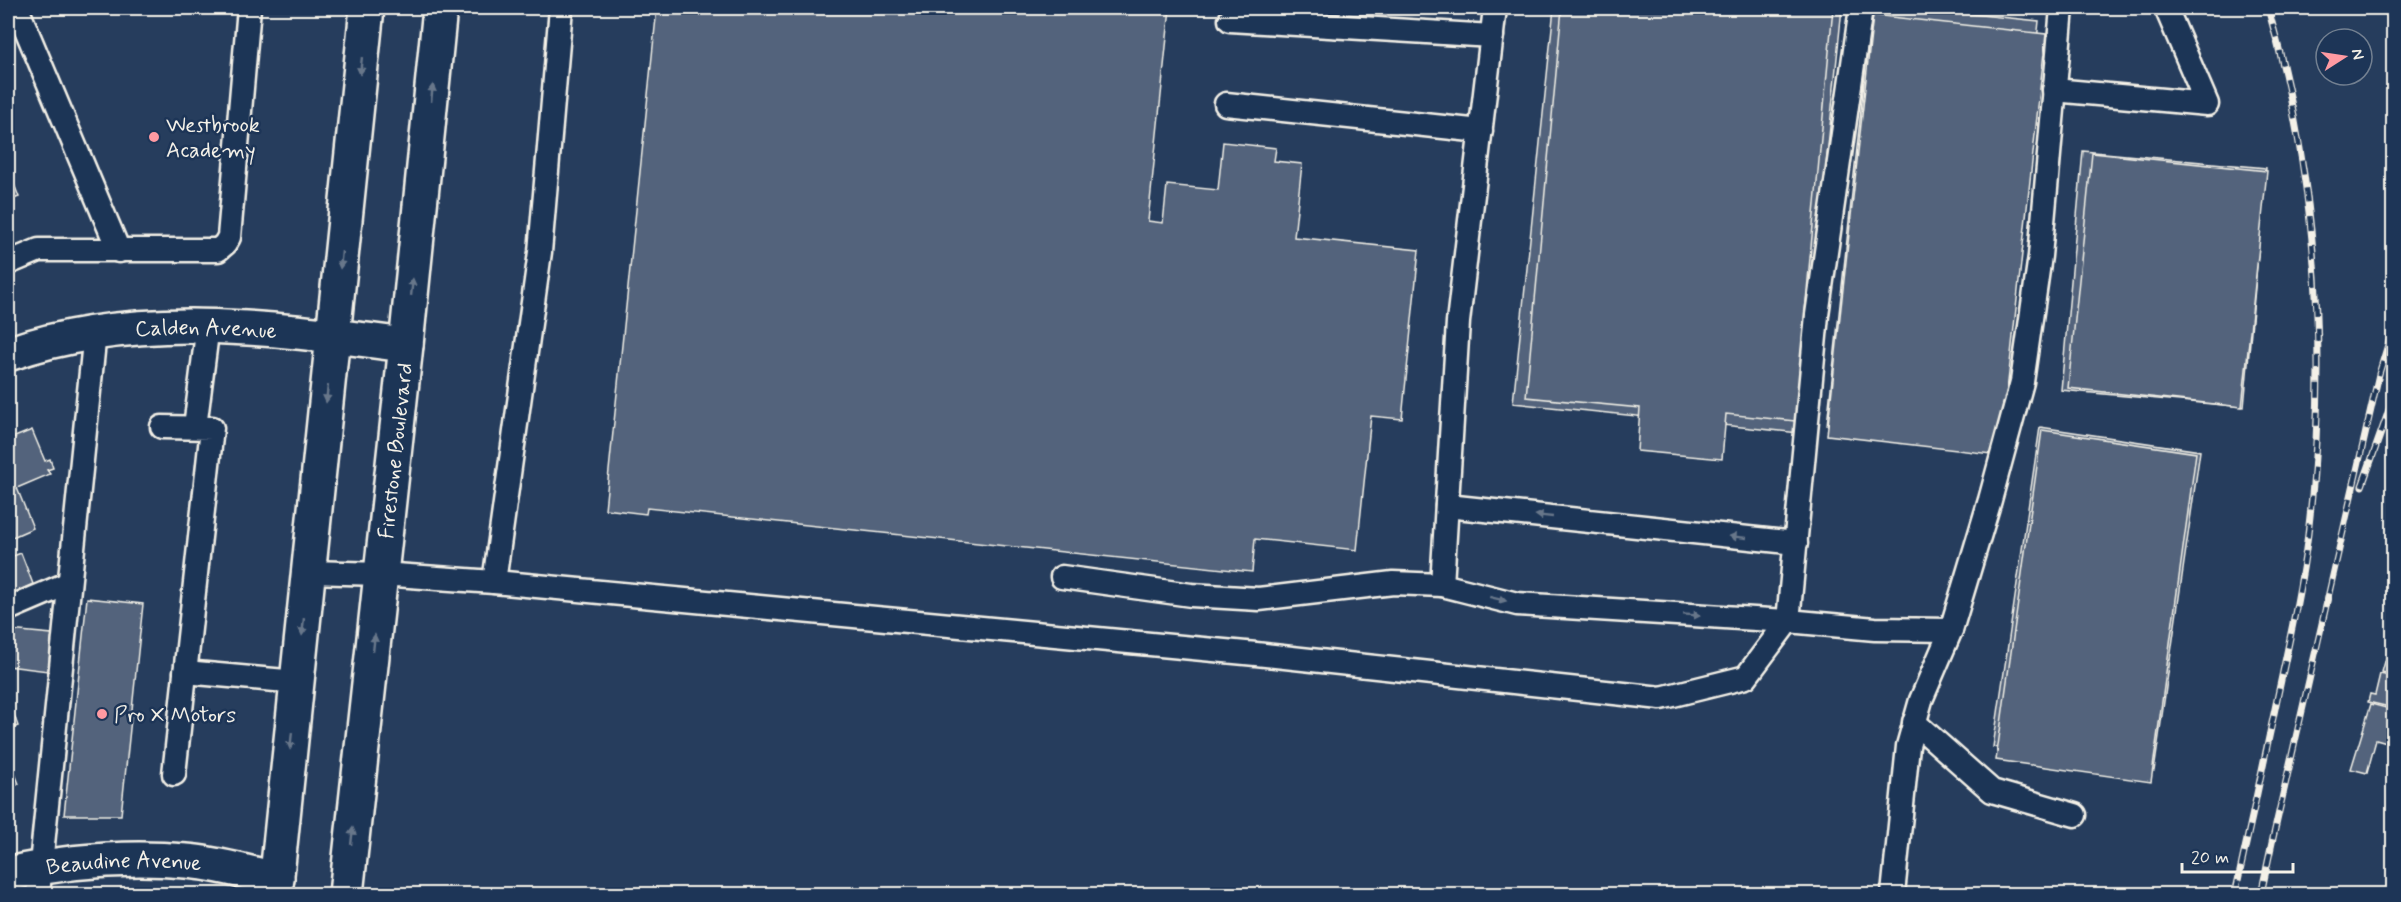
<svg xmlns="http://www.w3.org/2000/svg" width="2401" height="902" viewBox="0 0 2401 902" font-family="Mynerve,sans-serif">
<rect width="100%" height="100%" fill="#263d5d"/>
<filter id="ink" filterUnits="userSpaceOnUse"><feTurbulence type="fractalNoise" baseFrequency=".0167" numOctaves="2"/><feDisplacementMap in="SourceGraphic" scale="12" xChannelSelector="R" yChannelSelector="G"/><feConvolveMatrix kernelMatrix="1 2 1 2 8 2 1 2 1" color-interpolation-filters="sRGB"/></filter>
<g filter="url(#ink)">
<g fill="#52647b" stroke="#f4f1e8" stroke-width="1.5">
<polygon points="657,8 1170,8 1148,221 1163,223 1167,185 1218,190 1223,142 1276,148 1274,161 1302,164 1294,237 1419,250 1402,419 1371,416 1357,550 1255,539 1252,572 647,508 646,514 605,509"/>
<polygon points="1554,8 1842,8 1799,433 1513,403"/>
<polygon points="1562,8 1833,8 1795,421 1726,414 1722,459 1637,451 1640,408 1526,397"/>
<polygon points="1872,8 1913,8 2039,21 1995,443 1827,425"/>
<polygon points="1873,15 2046,34 2000,455 1827,435"/>
<polygon points="2083,151 2266,168 2244,407 2061,390"/>
<polygon points="2092,153 2267,171 2242,407 2068,388"/>
<polygon points="8,169 19,197 8,201"/>
<polygon points="2040,427 2200,451 2154,771 1993,747"/>
<polygon points="32,430 45,461 50,459 53,468 47,470 50,474 17,488 33,528 8,539 8,435 10,439"/>
<polygon points="2042,430 2196,453 2151,782 1996,760"/>
<polygon points="21,553 33,584 8,595 8,558"/>
<polygon points="87,598 143,604 121,815 64,815"/>
<polygon points="9,630 52,634 48,671 8,666"/>
<polygon points="2391,641 2394,642 2394,675 2382,672"/>
<polygon points="2380,674 2394,677 2394,708 2368,702 2370,694 2375,695"/>
<polygon points="8,698 18,726 8,730"/>
<polygon points="2371,704 2394,710 2394,745 2376,740 2367,773 2351,769"/>
<polygon points="8,755 19,784 8,788"/>
</g>
<g fill="none" stroke-linecap="round" stroke-linejoin="round">
<defs>
<g id="service">
<polyline points="17,8 119,251"/>
<polyline points="1230,20 1492,36"/>
<polyline points="2054,90 2207,104 2166,8"/>
<polyline points="1226,104 1481,131"/>
<polyline points="8,263 39,250 218,250 225,244 229,237 249,8"/>
<polyline points="162,427 212,428 174,774"/>
<polyline points="195,427 208,325"/>
<polyline points="1447,506 1796,543"/>
<polyline points="309,572 381,574 494,582 1256,654 1661,698 1746,677 1788,621 1817,315 1861,8"/>
<polyline points="1062,577 1191,595 1259,599 1393,583 1442,585 1517,604 1788,621 1875,629 1951,630 1990,500 2022,382 2040,256 2062,8"/>
<polyline points="494,582 540,252 561,8"/>
<polyline points="1442,585 1458,322 1495,8"/>
<polyline points="8,609 69,583"/>
<polyline points="185,672 297,682"/>
<polyline points="1914,722 1992,791 2075,815"/>
<polyline points="38,894 95,332"/>
<polyline points="1893,894 1908,746 1921,700 1951,630"/>
</g>
<g id="minor">
<path id="s1" d="M8 354C136 309 274 328 406 345"/>
<path id="s2" d="M8 874C66 861 126 856 186 861 216 863 247 873 277 879"/>
</g>
<g id="primary">
<polyline points="275,894 367,8"/>
<path id="s3" d="M346 894 406 345 440 8"/>
</g>
</defs>
<use href="#service" stroke="#f4f1e8" stroke-width="27"/>
<use href="#minor" stroke="#f4f1e8" stroke-width="38"/>
<use href="#primary" stroke="#f4f1e8" stroke-width="38"/>
<use href="#service" stroke="#1d3557" stroke-width="22"/>
<use href="#minor" stroke="#1d3557" stroke-width="33"/>
<use href="#primary" stroke="#1d3557" stroke-width="33"/>
<defs>
<g id="rail">
<polyline points="2362,486 2394,396"/>
<path d="M2235 894C2249 831 2263 767 2276 704 2288 647 2301 591 2308 534 2329 357 2317 179 2268 8"/>
<polyline points="2261,894 2273,838 2379,374 2394,325"/>
</g>
</defs>
<use href="#rail" stroke="#f4f1e8" stroke-width="7"/>
<use href="#rail" stroke="#1d3557" stroke-width="4.5" stroke-dasharray="14" stroke-linecap="butt"/>
</g>
<defs><path id="oneway-solid" d="M-6-.8H1V-3.2L6.5 0L1 3.2V.8H-6Z" transform="scale(1.5)"/></defs>
<g fill="#68778a">
<use href="#oneway-solid" transform="translate(361 66) rotate(96)"/>
<use href="#oneway-solid" transform="translate(432 93) rotate(-84)"/>
<use href="#oneway-solid" transform="translate(341 260) rotate(96)"/>
<use href="#oneway-solid" transform="translate(412 287) rotate(-84)"/>
<use href="#oneway-solid" transform="translate(327 394) rotate(96)"/>
<use href="#oneway-solid" transform="translate(1544 516) rotate(-174)"/>
<use href="#oneway-solid" transform="translate(1738 537) rotate(-174)"/>
<use href="#oneway-solid" transform="translate(1498 599) rotate(14)"/>
<use href="#oneway-solid" transform="translate(1692 615) rotate(4)"/>
<use href="#oneway-solid" transform="translate(303 627) rotate(96)"/>
<use href="#oneway-solid" transform="translate(374 643) rotate(-84)"/>
<use href="#oneway-solid" transform="translate(291 741) rotate(96)"/>
<use href="#oneway-solid" transform="translate(352 836) rotate(-84)"/>
</g>
</g>
<g fill="#ff9aa2" stroke="#1d3557" stroke-width="2">
<circle cx="154" cy="137" r="6"/>
<circle cx="102" cy="714" r="6"/>
</g>
<g text-anchor="middle" stroke-width="5" stroke-linejoin="round" paint-order="stroke">
<g font-size="22" fill="#f4f1e8" stroke="#1d3557" text-anchor="start">
<text x="166" y="132">Westbrook<tspan x="166" dy="25">Academy</tspan></text>
<text x="114" y="722">Pro X Motors</text>
</g>
<g font-size="22" fill="#f4f1e8" stroke="#1d3557">
<text dy="8" stroke="none"><textPath href="#s1" startOffset="201">Calden Avenue</textPath></text>
<text dy="8" stroke="none"><textPath href="#s3" startOffset="446">Firestone Boulevard</textPath></text>
<text dy="8" stroke="none"><textPath href="#s2" startOffset="117">Beaudine Avenue</textPath></text>
</g>
</g>
<rect width="2401" height="902" fill="none" stroke="#1d3557" stroke-width="30"/>
<rect x="15" y="15" width="2371" height="872" fill="none" stroke="#f4f1e8" stroke-width="2" filter="url(#ink)"/>
<g transform="translate(2344 57) rotate(78)"><circle r="28" fill="#1d3557" stroke="#738091" stroke-width="1.5"/>
<path d="M0-4.5L10 22L0 15L-10 22Z" fill="#ff9aa2"/>
<text y="-9" font-size="16" font-weight="bold" text-anchor="middle" fill="#f4f1e8">N</text>
</g>
<path d="M2182 863v9h111v-9" fill="none" stroke="#f4f1e8" stroke-width="3"/>
<text x="2191" y="863" font-size="18" fill="#f4f1e8" stroke="#1d3557" stroke-width="4.5" paint-order="stroke">20 m</text>
</svg>
